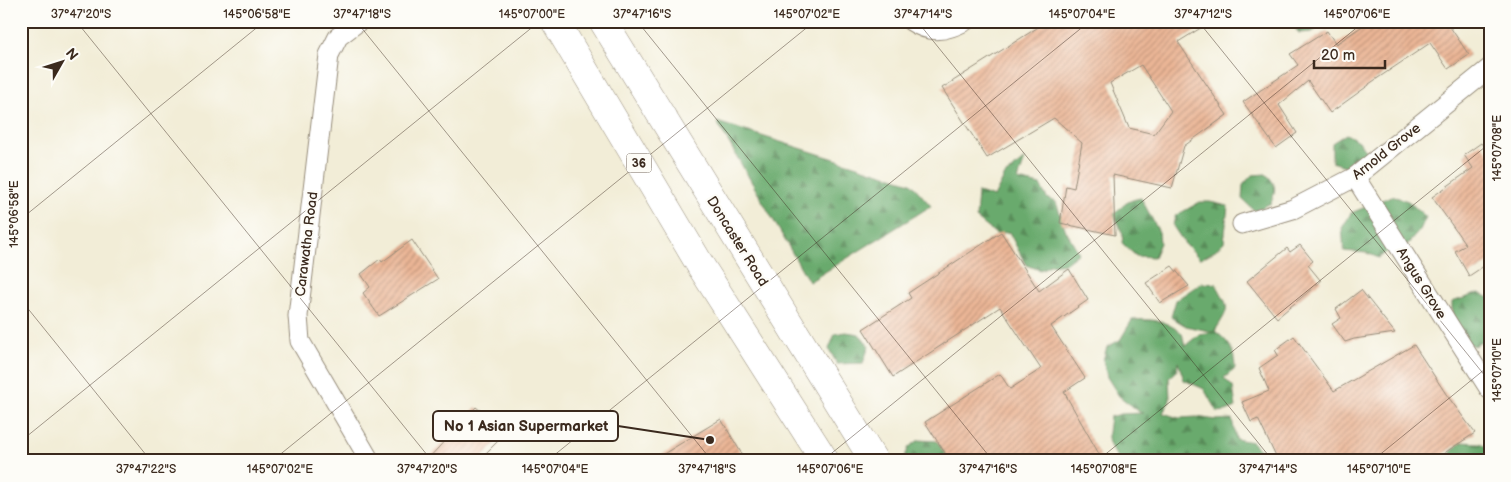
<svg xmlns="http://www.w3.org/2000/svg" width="1511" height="482" viewBox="0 0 1511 482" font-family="'Balsamiq Sans',sans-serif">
<defs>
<pattern id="forest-firs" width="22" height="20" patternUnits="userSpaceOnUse" patternTransform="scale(1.25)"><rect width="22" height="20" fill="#69aa6d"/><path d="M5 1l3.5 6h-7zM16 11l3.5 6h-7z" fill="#588b59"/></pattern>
<pattern id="building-hatch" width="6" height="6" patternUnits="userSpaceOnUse" patternTransform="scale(1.25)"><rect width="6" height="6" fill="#ebb696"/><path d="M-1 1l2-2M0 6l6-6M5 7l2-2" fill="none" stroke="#c0947a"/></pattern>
</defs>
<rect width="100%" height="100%" fill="#fdfcf7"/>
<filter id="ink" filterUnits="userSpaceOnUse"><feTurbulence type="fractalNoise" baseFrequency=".02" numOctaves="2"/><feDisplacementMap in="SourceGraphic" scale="10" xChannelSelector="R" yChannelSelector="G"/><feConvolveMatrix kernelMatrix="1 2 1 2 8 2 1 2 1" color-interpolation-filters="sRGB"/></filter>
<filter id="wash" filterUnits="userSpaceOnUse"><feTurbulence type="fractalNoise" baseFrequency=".0096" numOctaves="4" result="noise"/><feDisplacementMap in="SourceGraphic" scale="20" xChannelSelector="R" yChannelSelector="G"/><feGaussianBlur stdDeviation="1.12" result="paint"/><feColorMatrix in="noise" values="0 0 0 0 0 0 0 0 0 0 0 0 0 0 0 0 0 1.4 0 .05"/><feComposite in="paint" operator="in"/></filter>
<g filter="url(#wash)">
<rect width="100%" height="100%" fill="#f2edd7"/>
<g fill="url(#forest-firs)" stroke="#526a46">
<polygon points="1289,21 1322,21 1323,25 1312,32 1299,33"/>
<polygon points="717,122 911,183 931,206 809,282"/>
<polygon points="1346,134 1359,141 1366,152 1362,171 1332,162 1332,143"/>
<polygon points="1025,159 1018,180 1040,185 1047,198 1056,202 1066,231 1079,253 1066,263 1050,265 1040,270 1026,265 1009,232 996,234 976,218 978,192 994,197 1005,175"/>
<path d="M1266 174C1277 185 1276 189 1271 203L1255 211 1242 199 1243 185 1252 175Z"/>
<polygon points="1392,196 1408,201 1426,217 1420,230 1407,245 1390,249 1379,258 1367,253 1344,251 1342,228 1351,213"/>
<path d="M1141 198 1159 232 1160 243 1154 257 1136 256 1122 243 1123 235 1114 214C1123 205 1128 200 1141 198Z"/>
<polygon points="1200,202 1210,202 1228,206 1224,242 1213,252 1200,259 1185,244 1173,226 1175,216"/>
<path d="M1201 283 1216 284C1230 309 1230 307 1215 331 1230 343 1234 349 1235 369L1224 378 1233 387 1236 407 1226 411 1217 412 1204 389 1184 380 1178 362 1177 371 1169 378 1170 400 1163 413 1179 418 1197 417 1216 420 1232 419 1236 439 1252 442 1270 461H1121C1105 442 1107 440 1110 417L1121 414 1144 413H1141L1119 396 1107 377 1103 360 1107 347 1120 340 1132 320C1155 319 1164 320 1182 333L1185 346 1198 335 1213 332 1186 326 1171 317 1176 300Z"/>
<polygon points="1479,293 1490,298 1490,337 1474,346 1456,337 1452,322 1452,302"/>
<polygon points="846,332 859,334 869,346 863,363 837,364 829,349 835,334"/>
<polygon points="919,440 937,441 946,455 945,461 903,461 909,447"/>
<polygon points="1461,442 1480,443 1486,447 1488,461 1450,461 1451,452"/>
</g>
<g id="blocks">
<g fill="url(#building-hatch)" fill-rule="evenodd">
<path d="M1048 21H1212L1178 42 1227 115 1184 146 1172 188 1113 175 1115 235 1060 223 1066 186 1074 188 1082 143 1054 118 987 158 942 88ZM1141 65 1171 111 1154 134 1129 128 1110 83Z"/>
<polygon points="1370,21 1446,21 1469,55 1448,69 1430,43 1369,84 1369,85 1330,113 1308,81 1279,105 1297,133 1276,148 1243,102 1298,65 1290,54 1327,31 1336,44"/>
<polygon points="1481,143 1490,155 1490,262 1469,276 1455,251 1466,245 1432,197 1473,168 1464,155"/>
<polygon points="1001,232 1039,291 1069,269 1088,300 1051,326 1085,378 1064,392 1103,461 950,461 925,422 1000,374 1010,389 1041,369 1000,307 893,377 863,329 911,298 908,293"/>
<polygon points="412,240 438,279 379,316 363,293 370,287 361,274 380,259 382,262"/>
<polygon points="1300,245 1313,261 1308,265 1321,281 1277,318 1247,281 1287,248 1290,252"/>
<polygon points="1172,266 1189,286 1160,303 1146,283"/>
<polygon points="1361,290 1395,333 1354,339 1345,342 1332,324 1341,318 1336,309"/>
<polygon points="1294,336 1334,391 1414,345 1446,394 1475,433 1432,461 1278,461 1258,419 1251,422 1242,402 1269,391 1259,368 1278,355 1275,350"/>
<polygon points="476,407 507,432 478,461 426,461"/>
<polygon points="721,419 746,461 652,461"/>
</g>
</g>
</g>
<g filter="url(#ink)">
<use href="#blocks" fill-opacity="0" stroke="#968c7a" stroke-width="1"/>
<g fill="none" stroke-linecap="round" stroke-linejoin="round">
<defs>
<g id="minor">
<polyline points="359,21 338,37 329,55 298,316 300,341 370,461"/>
<path d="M911 21C930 34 946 31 965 21"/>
<polyline points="1355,177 1490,390"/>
<polyline points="1242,224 1293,209 1355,177 1490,68"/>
</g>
<g id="primary">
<polyline points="555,21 702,268 825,461"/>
<polyline points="603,21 874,461"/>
</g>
</defs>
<use href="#minor" stroke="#968c7a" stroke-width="21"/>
<use href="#primary" stroke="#968c7a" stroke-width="29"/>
<use href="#minor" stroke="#fff" stroke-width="19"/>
<use href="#primary" stroke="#fff" stroke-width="28"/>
</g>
</g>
<path fill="none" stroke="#3b2a1e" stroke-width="1" stroke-opacity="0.45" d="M76 21 432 461M356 21 712 461M637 21 993 461M917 21 1273 461M1198 21 1490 382M1478 21 1490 35M21 219 265 21M21 300 151 461M21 441 540 21M272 461 815 21M547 461 1090 21M822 461 1365 21M1097 461 1490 143M1372 461 1490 365"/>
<g text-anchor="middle" stroke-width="4.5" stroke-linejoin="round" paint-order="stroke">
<rect fill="#fdfcf7" stroke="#75695f" stroke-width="1" x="626.5" y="153.5" width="25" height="19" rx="4"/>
<g font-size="12" font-weight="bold" fill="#3b2a1e">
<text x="639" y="167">36</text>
</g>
<g font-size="14" fill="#3b2a1e" stroke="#fdfcf7">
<text transform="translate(1386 151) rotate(-38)" y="5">Arnold Grove</text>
<text transform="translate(738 241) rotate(58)" y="5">Doncaster Road</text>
<text transform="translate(306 244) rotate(-83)" y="5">Carawatha Road</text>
<text transform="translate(1422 283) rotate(58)" y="5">Angus Grove</text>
</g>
</g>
<path fill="none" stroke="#3b2a1e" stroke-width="2" d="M710 440L618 426"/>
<circle fill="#3b2a1e" stroke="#fdfcf7" stroke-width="2" cx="710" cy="440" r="5"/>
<rect fill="#fdfcf7" stroke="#3b2a1e" stroke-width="2" x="433" y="411" width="185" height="30" rx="5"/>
<g font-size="15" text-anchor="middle" font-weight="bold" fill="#3b2a1e">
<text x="526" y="431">No 1 Asian Supermarket</text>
</g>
<rect width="1511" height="482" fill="none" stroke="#fdfcf7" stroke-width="55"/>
<g transform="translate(62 62) rotate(51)" stroke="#fdfcf7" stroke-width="4" paint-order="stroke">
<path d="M0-4L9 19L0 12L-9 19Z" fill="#3b2a1e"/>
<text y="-8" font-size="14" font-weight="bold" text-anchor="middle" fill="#3b2a1e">N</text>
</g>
<path d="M1314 60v8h71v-8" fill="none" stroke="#3b2a1e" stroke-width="2.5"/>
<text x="1321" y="60" font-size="15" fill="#3b2a1e" stroke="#fdfcf7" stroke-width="4" paint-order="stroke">20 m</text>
<rect x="28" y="28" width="1456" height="426" fill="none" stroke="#3b2a1e" stroke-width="2"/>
<g font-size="12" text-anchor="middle" fill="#3b2a1e">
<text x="81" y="18">37°47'20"S</text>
<text x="257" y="18">145°06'58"E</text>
<text x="362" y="18">37°47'18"S</text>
<text x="532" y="18">145°07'00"E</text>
<text x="642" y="18">37°47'16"S</text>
<text x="807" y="18">145°07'02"E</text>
<text x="923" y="18">37°47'14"S</text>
<text x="1082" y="18">145°07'04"E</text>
<text x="1203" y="18">37°47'12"S</text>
<text x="1357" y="18">145°07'06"E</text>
<text transform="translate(1497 148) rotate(-90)" y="4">145°07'08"E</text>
<text transform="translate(14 214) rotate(-90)" y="4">145°06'58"E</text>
<text transform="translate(1497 370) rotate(-90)" y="4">145°07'10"E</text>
<text x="146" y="473">37°47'22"S</text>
<text x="280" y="473">145°07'02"E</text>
<text x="427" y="473">37°47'20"S</text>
<text x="555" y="473">145°07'04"E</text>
<text x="707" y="473">37°47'18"S</text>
<text x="830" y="473">145°07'06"E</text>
<text x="988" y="473">37°47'16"S</text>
<text x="1104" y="473">145°07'08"E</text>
<text x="1268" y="473">37°47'14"S</text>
<text x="1379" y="473">145°07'10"E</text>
</g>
</svg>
